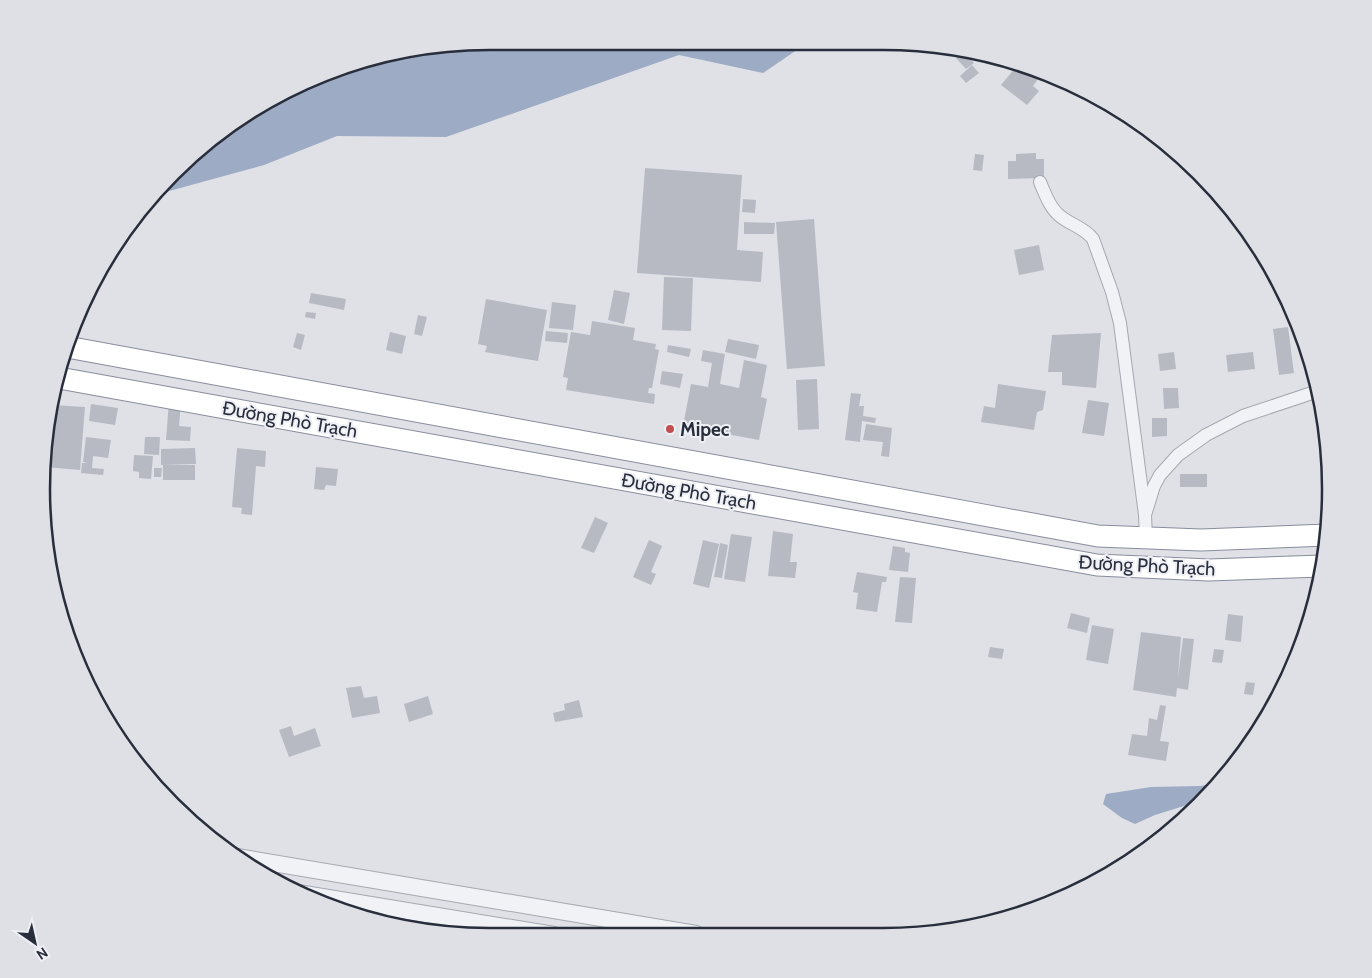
<svg xmlns="http://www.w3.org/2000/svg" width="1372" height="978" viewBox="0 0 1372 978" font-family="Cabin,sans-serif">
<rect width="100%" height="100%" fill="#dfe1e7"/>
<g fill="#9dabc4">
<polygon points="489,41 810,41 763,73 679,55 446,137 337,136 264,165 151,196 240,117 373,57"/>
<polygon points="1218,783 1203,800 1155,815 1135,824 1122,818 1103,804 1106,794 1151,787 1200,786"/>
</g>
<g fill="#b7bac3">
<polygon points="964,51 974,63 966,69 956,58"/>
<polygon points="972,65 979,73 966,83 960,76"/>
<polygon points="1016,67 1040,76 1033,86 1039,91 1027,105 1001,85"/>
<polygon points="1036,153 1036,159 1044,159 1044,178 1008,179 1008,161 1016,161 1016,154"/>
<polygon points="975,154 984,155 982,171 973,170"/>
<polygon points="645,168 742,175 737,250 763,252 761,282 637,273"/>
<polygon points="743,199 756,200 755,213 742,212"/>
<polygon points="814,219 825,366 787,369 776,222"/>
<polygon points="744,222 775,223 774,234 744,234"/>
<polygon points="1039,245 1044,270 1019,275 1014,250"/>
<polygon points="664,277 693,278 691,331 662,330"/>
<polygon points="614,290 630,293 624,324 608,320"/>
<polygon points="311,293 346,299 344,310 309,303"/>
<polygon points="486,299 547,310 538,361 485,352 487,346 478,344"/>
<polygon points="552,302 576,305 573,330 549,328"/>
<polygon points="306,312 316,313 315,319 305,317"/>
<polygon points="418,315 427,317 422,336 414,334"/>
<polygon points="592,321 635,328 633,340 656,344 655,349 659,350 652,388 649,388 648,393 655,394 654,404 566,390 568,378 563,377 571,332 590,335"/>
<polygon points="1288,327 1294,373 1279,375 1273,329"/>
<polygon points="546,331 568,333 567,343 545,341"/>
<polygon points="390,332 406,336 402,354 386,350"/>
<polygon points="297,333 305,335 301,350 293,347"/>
<polygon points="1101,333 1096,388 1062,385 1062,372 1048,372 1052,335"/>
<polygon points="728,339 759,345 756,359 725,352"/>
<polygon points="668,345 691,349 689,357 667,352"/>
<polygon points="703,350 725,354 720,384 739,388 744,360 767,365 761,397 767,399 759,440 683,426 691,384 708,387 712,363 701,361"/>
<polygon points="1174,352 1176,369 1160,371 1158,354"/>
<polygon points="1253,352 1255,369 1228,372 1226,355"/>
<polygon points="662,371 683,374 680,388 660,384"/>
<polygon points="817,379 819,429 798,430 796,380"/>
<polygon points="998,384 1046,391 1043,410 1037,412 1034,430 981,422 984,406 995,408"/>
<polygon points="1163,388 1178,388 1179,408 1164,409"/>
<polygon points="851,393 861,394 859,406 864,406 863,416 876,418 875,423 862,421 860,442 845,440"/>
<polygon points="1088,400 1109,403 1104,436 1082,433"/>
<polygon points="169,401 181,402 179,426 191,427 190,441 166,440"/>
<polygon points="91,404 118,408 115,425 89,421"/>
<polygon points="52,405 85,407 80,470 45,467 45,430"/>
<polygon points="1152,418 1167,418 1167,436 1152,437"/>
<polygon points="866,424 892,428 889,457 881,456 883,442 863,440"/>
<polygon points="86,437 111,440 108,458 93,456 92,468 104,469 103,475 81,473 82,463 88,463 83,462"/>
<polygon points="145,437 160,437 159,455 144,454"/>
<polygon points="195,448 196,464 161,465 161,449"/>
<polygon points="237,448 266,451 265,467 256,466 252,515 241,514 242,508 232,507"/>
<polygon points="134,455 153,456 151,479 139,478 139,472 133,471"/>
<rect x="163" y="465" width="32" height="15"/>
<polygon points="316,467 338,469 336,486 326,485 324,490 314,489"/>
<polygon points="154,468 162,468 161,477 154,477"/>
<rect x="1180" y="474" width="27" height="13"/>
<polygon points="595,517 608,523 594,553 581,548"/>
<polygon points="773,531 793,534 790,562 797,562 795,578 768,576"/>
<polygon points="731,534 752,537 745,582 724,579"/>
<polygon points="649,540 662,546 651,572 656,574 651,585 633,577"/>
<polygon points="703,540 719,544 709,588 693,584"/>
<polygon points="720,543 728,545 722,578 714,577"/>
<polygon points="893,546 905,548 905,552 910,553 908,572 889,570"/>
<polygon points="857,572 887,577 886,582 882,582 877,612 856,609 858,593 853,592"/>
<polygon points="900,577 916,578 912,623 895,622"/>
<polygon points="1071,613 1090,618 1087,633 1067,628"/>
<polygon points="1228,614 1243,616 1241,642 1225,640"/>
<polygon points="1092,625 1114,629 1108,664 1086,660"/>
<polygon points="1141,632 1181,637 1178,677 1183,638 1194,639 1188,690 1177,688 1176,697 1133,690"/>
<polygon points="990,647 1004,649 1002,659 988,657"/>
<polygon points="1214,649 1224,650 1222,663 1212,662"/>
<polygon points="1246,682 1255,683 1253,695 1244,694"/>
<polygon points="361,686 364,698 377,696 380,713 352,718 346,688"/>
<polygon points="428,696 433,714 409,722 404,704"/>
<polygon points="579,700 583,717 555,722 553,713 565,710 564,704"/>
<polygon points="1160,705 1166,706 1160,741 1169,742 1166,761 1128,755 1132,734 1147,736 1149,718 1157,720"/>
<polygon points="291,726 294,736 315,728 321,746 289,757 279,730"/>
</g>
<g fill="none" stroke-linecap="round" stroke-linejoin="round">
<defs>
<g id="minor">
<path d="M1040 182C1045 194 1050 208 1060 216 1071 225 1085 228 1093 239L1112 292 1120 323 1145 515"/>
<polyline points="1146,538 1145,515 1154,486 1160,475 1178,455 1206,435 1243,416 1318,391"/>
</g>
<g id="tertiary">
<polyline points="237,857 696,934"/>
<polyline points="298,893 554,935"/>
</g>
<g id="trunk">
<polyline points="67,347 1098,536 1201,540 1327,535"/>
<polyline points="59,378 1097,565 1209,570 1322,566"/>
</g>
</defs>
<use href="#minor" stroke="#a5a8b0" stroke-width="14"/>
<use href="#tertiary" stroke="#a5a8b0" stroke-width="18"/>
<use href="#trunk" stroke="#888d9c" stroke-width="23"/>
<use href="#minor" stroke="#f1f2f6" stroke-width="12"/>
<use href="#tertiary" stroke="#f1f2f6" stroke-width="16"/>
<use href="#trunk" stroke="#fff" stroke-width="21"/>
</g>
<circle fill="#c14f51" stroke="#eef0f5" stroke-width="2" cx="670" cy="429" r="5"/>
<g text-anchor="middle" stroke-width="4" stroke-linejoin="round" paint-order="stroke">
<g font-size="19" fill="#292e3c" stroke="#eef0f5">
<text transform="translate(290 419) rotate(10)" y="7">Đường Phò Trạch</text>
<text transform="translate(689 491) rotate(10)" y="7">Đường Phò Trạch</text>
<text transform="translate(1147 565) rotate(3)" y="7">Đường Phò Trạch</text>
</g>
<g font-size="19" font-weight="bold" fill="#292e3c" stroke="#eef0f5" text-anchor="start">
<text x="680" y="436">Mipec</text>
</g>
</g>
<path d="M0 0H1372V978H0ZM489 50H883A439 439 0 0 1 1322 489V489A439 439 0 0 1 883 928H489A439 439 0 0 1 50 489V489A439 439 0 0 1 489 50Z" fill="#dee0e6" fill-rule="evenodd"/>
<path fill="none" stroke="#292e3c" stroke-width="2.5" d="M489 50H883A439 439 0 0 1 1322 489V489A439 439 0 0 1 883 928H489A439 439 0 0 1 50 489V489A439 439 0 0 1 489 50Z"/>
<g transform="translate(35 943) rotate(146)" stroke="#eef0f5" stroke-width="4" paint-order="stroke">
<path d="M0-4L9 19L0 12L-9 19Z" fill="#292e3c"/>
<text y="-8" font-size="14" font-weight="bold" text-anchor="middle" fill="#292e3c">N</text>
</g>
</svg>
